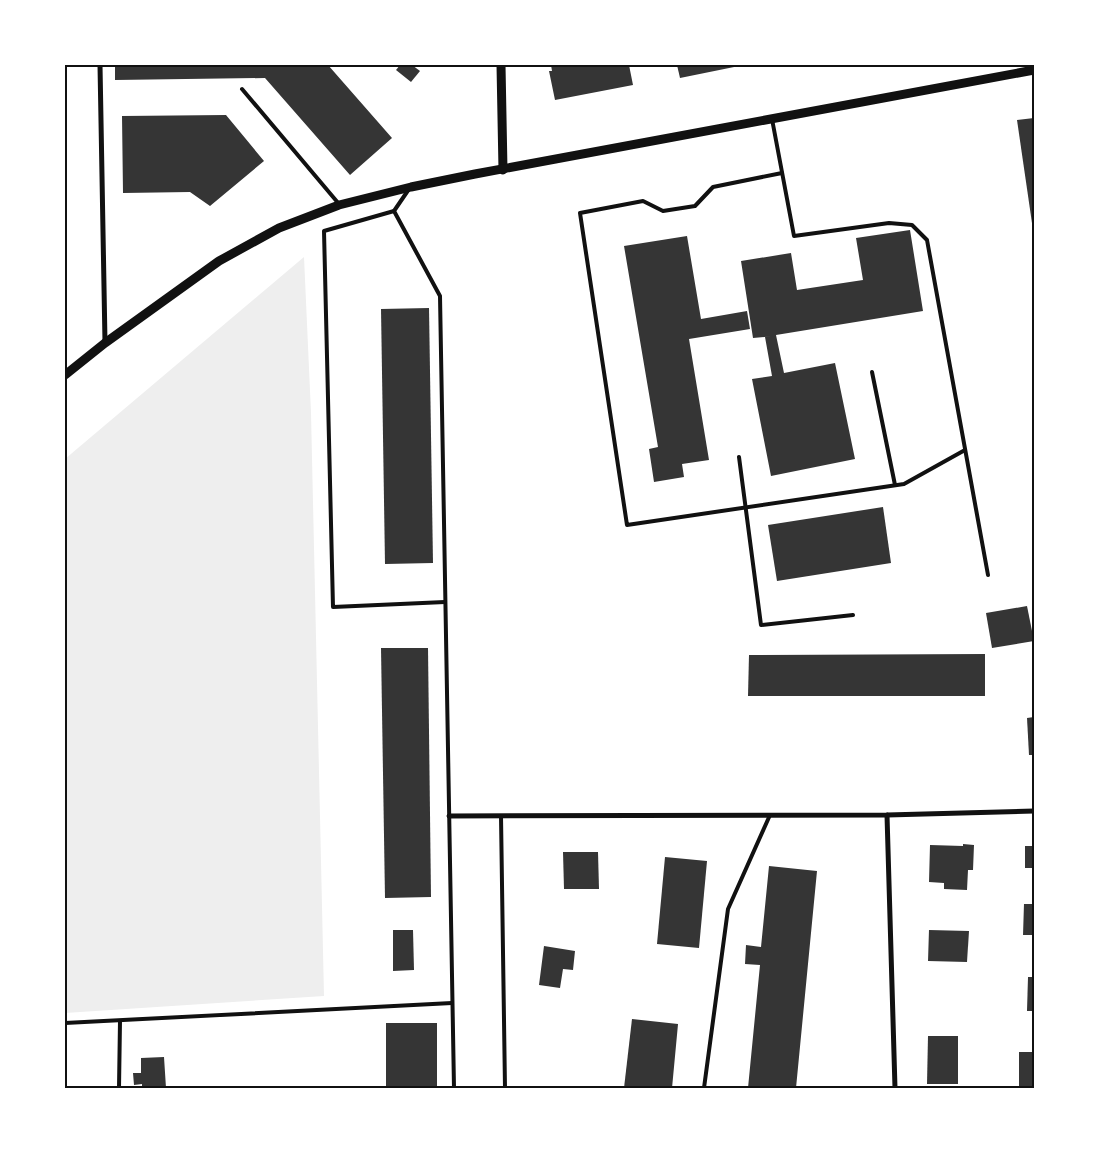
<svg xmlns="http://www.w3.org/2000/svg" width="1099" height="1153" viewBox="0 0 1099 1153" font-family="Manrope,sans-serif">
<rect width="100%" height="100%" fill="#fff"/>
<polygon fill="#eee" points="304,257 311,413 324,996 65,1013 65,459"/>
<g fill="#353535">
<polygon points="115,65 328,65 392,138 350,175 265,78 115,80"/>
<polygon points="400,65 412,65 420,71 411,82 396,70"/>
<polygon points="551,65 629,65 633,85 555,100 549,71 552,71"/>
<polygon points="677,65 738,65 739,66 680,78"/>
<polygon points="226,115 264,161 210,206 190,192 123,193 122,116"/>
<polygon points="1034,118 1034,230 1033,230 1017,120"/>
<polygon points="910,230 923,311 776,335 784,373 835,363 855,459 771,476 752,379 772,376 765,337 774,336 753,338 741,261 791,253 797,290 863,280 856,238"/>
<polygon points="687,236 701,319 747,311 750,329 689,339 709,460 682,464 684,477 654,482 649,449 658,447 624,246"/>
<polygon points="429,308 433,563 385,564 381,309"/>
<polygon points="883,507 891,563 777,581 768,525"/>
<polygon points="1027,606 1034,641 992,648 986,613"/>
<polygon points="381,648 428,648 431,897 385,898"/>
<polygon points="985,654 985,696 748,696 749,655"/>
<polygon points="1034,717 1034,755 1029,755 1027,718"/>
<polygon points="963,844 974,845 973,870 968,870 967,890 944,889 944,883 929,882 930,845 963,846"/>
<rect x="1025" y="846" width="9" height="22"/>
<polygon points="563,852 598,852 599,889 564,889"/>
<polygon points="665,857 707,861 699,948 657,944"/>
<polygon points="769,866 817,871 796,1088 748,1088 760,965 745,964 746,945 761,947"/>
<polygon points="1024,904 1034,904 1034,935 1023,935"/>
<polygon points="393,930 413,930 414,970 393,971"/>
<polygon points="929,930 969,931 967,962 928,961"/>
<polygon points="544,946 575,951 573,970 563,969 560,988 539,985"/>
<polygon points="1028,977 1034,977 1034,1011 1027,1011"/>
<polygon points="632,1019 678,1024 672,1088 624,1088"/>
<rect x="386" y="1023" width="51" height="65"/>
<polygon points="928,1036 958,1036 958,1084 927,1084"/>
<rect x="1019" y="1052" width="15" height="36"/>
<polygon points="164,1057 166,1088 142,1088 142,1084 134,1085 133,1073 141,1073 141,1058"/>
</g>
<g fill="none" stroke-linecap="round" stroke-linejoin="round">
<g stroke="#111" stroke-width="4">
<polyline points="242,89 339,204"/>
<polyline points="772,119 794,236 889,223 912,225 927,240 988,575"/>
<polyline points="782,173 713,187 695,206 663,211 643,201 580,213 627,525 904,484 965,450"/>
<polyline points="409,189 394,211 440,296 454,1088"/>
<polyline points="394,211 324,231 333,607 445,602"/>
<polyline points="872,372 895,485"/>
<polyline points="739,457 761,625 853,615"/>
<polyline points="501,816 505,1088"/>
<polyline points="65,1023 452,1003"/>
<polyline points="119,1088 120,1021"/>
<polyline points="704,1088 728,909 770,815"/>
</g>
<g stroke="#111" stroke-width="5">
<polyline points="100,65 105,342"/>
<polyline points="887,815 895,1088"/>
<polyline points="449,816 887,815 1034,811"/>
</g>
<g stroke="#111" stroke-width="9">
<polyline points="501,65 503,170"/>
<polyline points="65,375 105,343 219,261 279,228 339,205 411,187 475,174 1034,70"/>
</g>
</g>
<rect width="1099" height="1153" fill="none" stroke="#ffffff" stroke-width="132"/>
<rect x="66" y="66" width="967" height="1021" fill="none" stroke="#111" stroke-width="2"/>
</svg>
